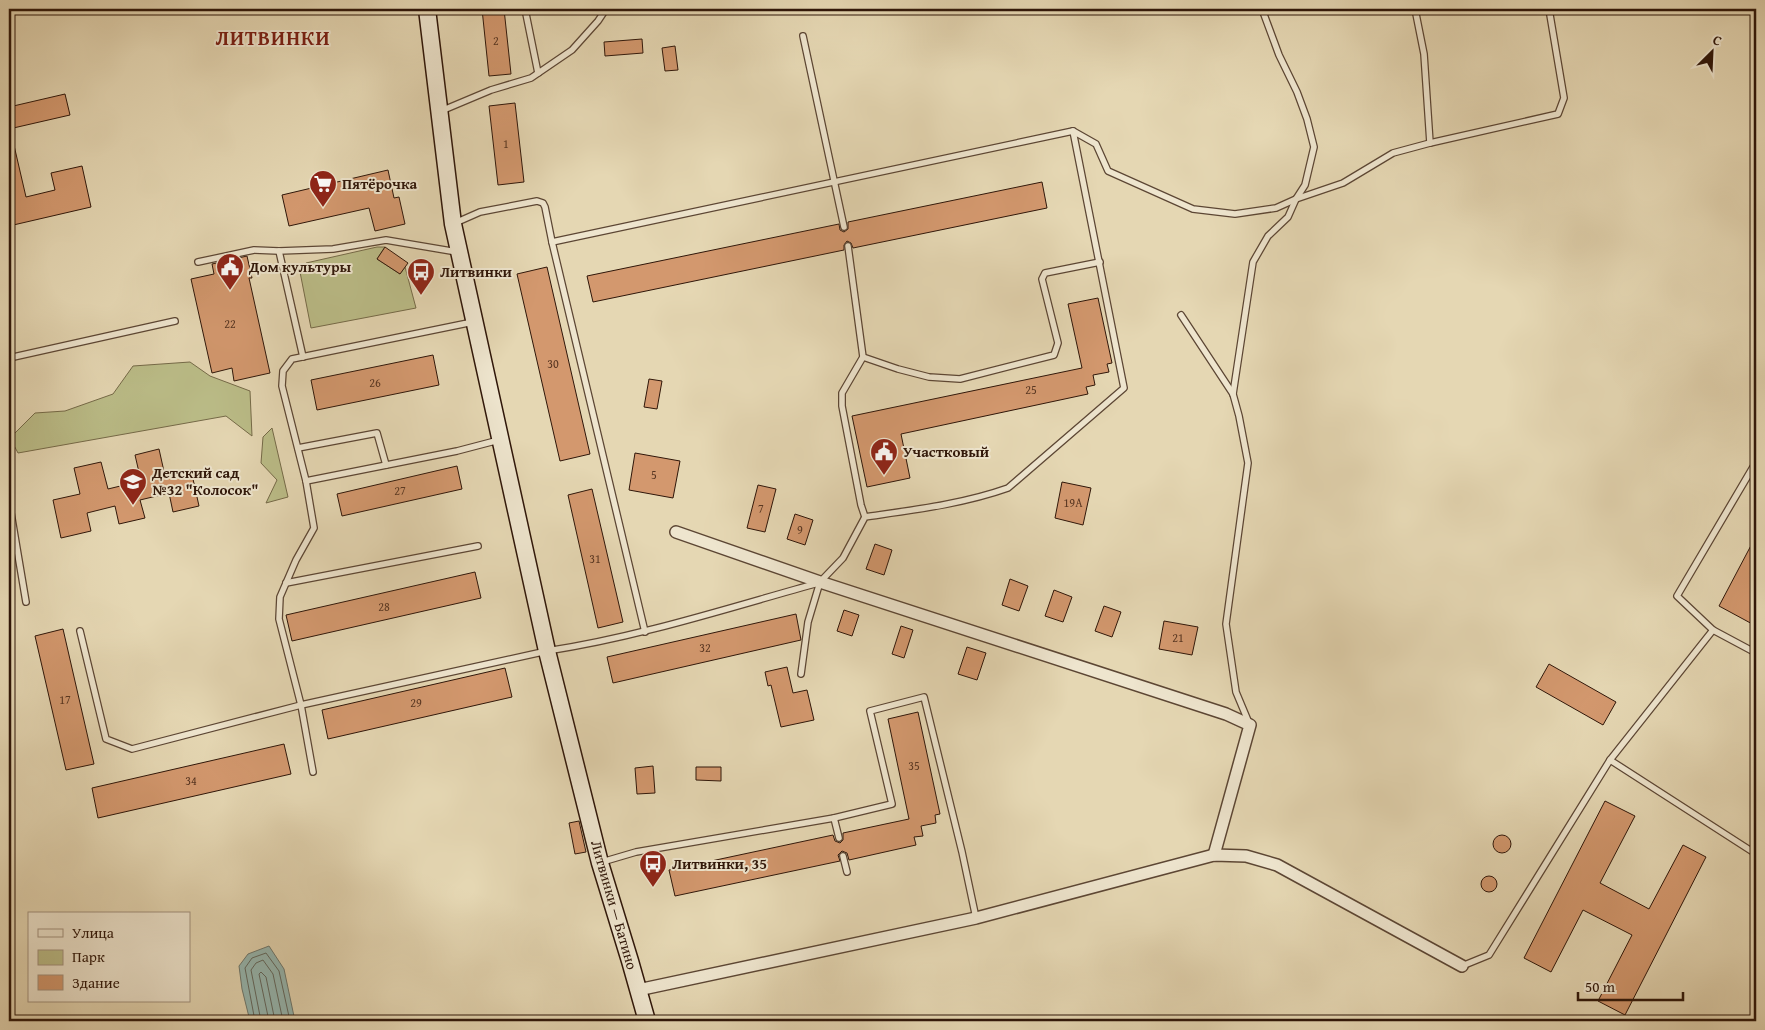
<svg xmlns="http://www.w3.org/2000/svg" width="1765" height="1030" viewBox="0 0 1765 1030" font-family="'Gentium Book Plus',serif">
<rect width="100%" height="100%" fill="#e5d7b3"/>
<filter id="stains"><feTurbulence type="fractalNoise" baseFrequency=".004" numOctaves="4"/><feColorMatrix values="0 0 0 0 .2 0 0 0 0 .09 0 0 0 0 .02 0 0 0 .5 -.17"/></filter>
<radialGradient id="worn" r=".72"><stop offset=".6" stop-color="#630" stop-opacity="0"/><stop offset="1" stop-color="#630" stop-opacity=".3"/></radialGradient>
<g fill="#bbbd88" stroke="#756a48">
<polygon points="377,247 385,247 377,259 400,274 405,267 416,308 311,328 300,272 306,263"/>
<polygon points="190,362 210,376 250,391 252,436 226,416 18,453 10,438 35,413 65,411 113,394 133,366"/>
<polygon points="272,428 288,497 266,503 277,480 261,463 263,437"/>
</g>
<polygon fill="#96b8b2" stroke="#6d776e" points="269,946 284,969 295,1021 250,1021 242,989 239,966 248,954"/>
<g fill="none" stroke-linecap="round" stroke-linejoin="round">
<g stroke="#62675e" stroke-width="1">
<polyline points="255,1021 245,968 252,958 266,953 279,971 290,1021"/>
<polyline points="261,1021 251,970 256,963 263,960 273,974 283,1021"/>
<polyline points="269,1021 259,974 261,972 266,977 275,1021"/>
</g>
</g>
<g fill="#d3986e" stroke="#2f1609">
<polygon points="482,9 504,9 511,74 489,76"/>
<polygon points="642,39 643,53 605,56 604,42"/>
<polygon points="675,46 678,70 665,71 662,48"/>
<polygon points="65,94 70,115 9,129 9,107"/>
<polygon points="515,103 524,182 498,185 489,106"/>
<polygon points="9,141 13,141 26,197 55,190 51,173 82,166 91,207 9,226"/>
<polygon points="388,170 394,198 399,197 405,224 375,231 369,208 289,226 282,195"/>
<polygon points="1042,182 1047,208 853,248 851,243 847,241 844,245 844,250 593,302 587,276 839,224 840,230 844,232 848,229 848,222"/>
<polygon points="385,247 408,263 400,274 377,259"/>
<polygon points="247,256 252,278 249,278 270,373 234,381 232,368 212,373 191,279 214,274 212,264"/>
<polygon points="547,267 590,454 560,461 517,274"/>
<polygon points="1098,298 1112,363 1107,364 1109,372 1093,375 1095,385 1086,387 1088,394 901,434 910,478 867,487 852,416 1082,368 1068,304"/>
<polygon points="433,355 439,385 317,410 311,380"/>
<polygon points="649,379 662,381 657,409 644,407"/>
<polygon points="159,449 165,476 191,470 199,506 173,512 169,493 140,500 145,518 119,524 115,506 87,513 91,531 61,538 53,500 80,494 74,468 101,462 108,489 141,481 135,455"/>
<polygon points="635,453 680,461 673,498 629,490"/>
<polygon points="457,466 462,489 342,516 337,494"/>
<polygon points="1062,482 1091,488 1083,525 1055,518"/>
<polygon points="758,485 776,489 765,532 747,528"/>
<polygon points="592,489 623,622 598,628 568,495"/>
<polygon points="795,514 813,520 805,545 787,539"/>
<polygon points="1756,536 1756,626 1719,606"/>
<polygon points="875,544 892,550 884,575 866,569"/>
<polygon points="475,572 481,598 292,641 286,615"/>
<polygon points="1010,579 1028,586 1019,611 1002,605"/>
<polygon points="1054,590 1072,597 1063,622 1045,616"/>
<polygon points="1104,606 1121,612 1112,637 1095,631"/>
<polygon points="844,610 859,615 852,636 837,631"/>
<polygon points="796,614 801,640 613,683 607,657"/>
<polygon points="1164,621 1198,627 1192,655 1159,649"/>
<polygon points="901,626 913,630 904,658 892,654"/>
<polygon points="63,629 94,764 66,770 35,636"/>
<polygon points="967,647 986,653 977,680 958,674"/>
<polygon points="1549,664 1616,702 1603,725 1536,687"/>
<polygon points="787,667 793,693 807,690 814,720 781,727 771,685 768,686 765,672"/>
<polygon points="505,668 512,697 328,739 322,710"/>
<polygon points="918,712 940,814 935,815 936,823 921,826 923,836 914,837 916,845 849,860 847,853 842,851 838,855 840,861 675,896 669,870 833,835 835,841 840,843 843,840 843,833 909,819 888,719"/>
<polygon points="284,744 291,774 98,818 92,788"/>
<polygon points="653,766 655,793 637,794 635,768"/>
<polygon points="696,767 721,767 721,781 696,780"/>
<polygon points="1605,801 1635,816 1600,883 1649,909 1683,845 1706,857 1625,1015 1598,1001 1632,935 1583,910 1551,972 1524,958"/>
<polygon points="579,821 586,852 575,854 569,823"/>
<circle cx="1502" cy="844" r="9"/>
<circle cx="1489" cy="884" r="8"/>
</g>
<g fill="none" stroke-linecap="round" stroke-linejoin="round">
<defs>
<g id="lane">
<polyline points="525,9 538,73"/>
<polyline points="1415,9 1424,54 1430,143"/>
<polyline points="803,36 844,227"/>
<polyline points="441,111 491,90 531,78 572,50 598,21 606,9"/>
<polyline points="455,223 480,212 537,201 543,203 545,207 552,242 645,632"/>
<polyline points="552,242 1073,131 1096,144 1108,171 1193,209 1235,214 1276,208 1296,199 1343,183 1393,153 1430,143 1558,114 1564,98 1549,9"/>
<polyline points="848,246 863,357 842,393 842,406 861,505 865,517"/>
<polyline points="279,251 303,357"/>
<polyline points="198,262 254,250 279,251 333,249 386,240 457,252"/>
<polyline points="1181,315 1233,394 1239,416 1248,463 1226,624 1236,692 1249,723"/>
<polyline points="863,357 898,369 929,377 960,379 1054,355 1058,343 1042,279 1045,273 1100,262"/>
<polyline points="9,358 175,321"/>
<polyline points="1233,394 1253,262 1268,236 1288,217 1296,199 1305,185 1314,147 1307,119 1297,92 1279,55 1262,9"/>
<polyline points="298,448 377,433 386,465"/>
<polyline points="306,481 282,386 283,371 292,359 473,322"/>
<polyline points="9,501 26,602"/>
<polyline points="286,583 478,546"/>
<polyline points="1713,630 1677,596 1756,462"/>
<path d="M80 631 106 739 132 749 301 705 547 651C639 637 728 608 818 583"/>
<path d="M801 674 808 622 820 582 843 558 865 517C913 510 963 504 1008 488L1124 388 1073 131"/>
<polyline points="1610,760 1756,854"/>
<polyline points="313,772 301,705 279,619 280,597 296,560 314,528 306,481 457,451 499,440"/>
<polyline points="834,818 839,838"/>
<polyline points="843,856 847,872"/>
<polyline points="602,862 636,852 834,818 892,804 870,711 924,697 962,852 976,918"/>
<polyline points="1462,966 1489,955 1610,760 1713,630 1756,653"/>
<polyline points="1752,1021 1756,1014"/>
</g>
<g id="street">
<polyline points="676,532 820,582 1226,714 1250,725 1214,855"/>
<polyline points="638,990 976,918 1214,855 1246,856 1277,865 1462,966"/>
</g>
<polyline id="secondary" points="427,9 453,224 547,651 600,863 630,961 647,1021"/>
</defs>
<use href="#lane" stroke="#5c4634" stroke-width="8"/>
<use href="#street" stroke="#5c4634" stroke-width="14"/>
<use href="#secondary" stroke="#2f1609" stroke-width="19"/>
<use href="#lane" stroke="#eee5ce" stroke-width="5.5"/>
<use href="#street" stroke="#eee5ce" stroke-width="11"/>
<use href="#secondary" stroke="#eee5ce" stroke-width="16"/>
</g>
<defs>
<symbol id="supermarket-pin" viewBox="-11 -11 22 30"><path d="M0 17L-7.5 6A9.5 9.5 0 1 1 7.5 6Z" fill="#8f2418" stroke="#eee5ce"/><path d="M-6-5.5h2.5l.6 2H6L4.5 2H-2.5L-4.4-4H-6ZM-1.5 3.2a1.3 1.3 0 1 0 .1 0ZM3 3.2a1.3 1.3 0 1 0 .1 0Z" fill="#fff"/></symbol>
<symbol id="civic-pin" viewBox="-11 -11 22 30"><path d="M0 17L-7.5 6A9.5 9.5 0 1 1 7.5 6Z" fill="#8f2418" stroke="#eee5ce"/><path d="M-.6-6.5H3V-4.5H.6V-3L4-1V1h2V6H-6V1h2V-1L-.6-3ZM-1.2 2.5V6h2.4V2.5Z" fill="#fff"/></symbol>
<symbol id="bus-pin" viewBox="-11 -11 22 30"><path d="M0 17L-7.5 6A9.5 9.5 0 1 1 7.5 6Z" fill="#8f2418" stroke="#eee5ce"/><path d="M-5-6H5V4H4V6H2V4H-2V6H-4V4H-5ZM-3.5-4V0h7V-4ZM-3.5 1.2v1.5H-2V1.2ZM2 1.2v1.5H3.5V1.2Z" fill="#fff"/></symbol>
<symbol id="school-pin" viewBox="-11 -11 22 30"><path d="M0 17L-7.5 6A9.5 9.5 0 1 1 7.5 6Z" fill="#8f2418" stroke="#eee5ce"/><path d="M0-5L7-2L0 1L-7-2ZM-4 1L0 2.5L4 1V4Q0 6-4 4Z" fill="#fff"/></symbol>
</defs>
<g fill-rule="evenodd">
<use href="#supermarket-pin" x="307" y="168" width="32" height="43"/>
<use href="#civic-pin" x="214" y="251" width="32" height="43"/>
<use href="#bus-pin" x="405" y="256" width="32" height="43"/>
<use href="#civic-pin" x="868" y="436" width="32" height="43"/>
<use href="#school-pin" x="117" y="466" width="32" height="43"/>
<use href="#bus-pin" x="637" y="848" width="32" height="43"/>
</g>
<g text-anchor="middle" stroke-width="4" stroke-linejoin="round" paint-order="stroke">
<g font-size="12" fill="#583622">
<text x="496" y="45">2</text>
<text x="506" y="148">1</text>
<text x="230" y="328">22</text>
<text x="553" y="368">30</text>
<text x="375" y="387">26</text>
<text x="1031" y="394">25</text>
<text x="654" y="479">5</text>
<text x="400" y="495">27</text>
<text x="1073" y="507">19А</text>
<text x="761" y="513">7</text>
<text x="800" y="534">9</text>
<text x="595" y="563">31</text>
<text x="384" y="611">28</text>
<text x="1178" y="642">21</text>
<text x="705" y="652">32</text>
<text x="65" y="704">17</text>
<text x="416" y="707">29</text>
<text x="914" y="770">35</text>
<text x="191" y="785">34</text>
</g>
<g font-size="15" font-weight="bold" fill="#2f1609" stroke="#eee5ce" text-anchor="start">
<text x="342" y="189">Пятёрочка</text>
<text x="249" y="272">Дом культуры</text>
<text x="440" y="277">Литвинки</text>
<text x="903" y="457">Участковый</text>
<text x="152" y="478">Детский сад<tspan x="152" dy="17">№32 "Колосок"</tspan></text>
<text x="672" y="869">Литвинки, 35</text>
</g>
<g font-size="15" fill="#2f1609" stroke="#eee5ce">
<text transform="translate(614 905) rotate(74)" y="5">Литвинки — Батино</text>
</g>
<g font-size="20" font-weight="bold" letter-spacing="1" fill="#7a1f14" stroke="#eee5ce">
<text x="273" y="45">ЛИТВИНКИ</text>
</g>
</g>
<rect width="1765" height="1030" fill="none" stroke="#e5d7b3" stroke-width="30"/>
<rect x="10" y="10" width="1745" height="1010" fill="none" stroke="#2f1609" stroke-width="2.5"/>
<rect x="15" y="15" width="1735" height="1000" fill="none" stroke="#2f1609"/>
<rect x="28" y="912" width="162" height="90" fill="#eee5ce" stroke="#a2927f"/>
<rect x="38" y="929" width="25" height="8" fill="#eee5ce" stroke="#a2927f"/>
<text x="72" y="938" font-size="15" fill="#2f1609">Улица</text>
<rect x="38" y="950" width="25" height="15" fill="#bbbd88" stroke="#a2927f"/>
<text x="72" y="962" font-size="15" fill="#2f1609">Парк</text>
<rect x="38" y="975" width="25" height="15" fill="#d3986e" stroke="#a2927f"/>
<text x="72" y="988" font-size="15" fill="#2f1609">Здание</text>
<g transform="translate(1712 52) rotate(24)" stroke="#eee5ce" stroke-width="4" paint-order="stroke">
<path d="M0-4L9 19L0 12L-9 19Z" fill="#2f1609"/>
<text y="-8" font-size="14" font-weight="bold" text-anchor="middle" fill="#2f1609">С</text>
</g>
<path d="M1578 992v8h105v-8" fill="none" stroke="#2f1609" stroke-width="2.5"/>
<text x="1585" y="992" font-size="15" fill="#2f1609" stroke="#eee5ce" stroke-width="4" paint-order="stroke">50 m</text>
<rect width="100%" height="100%" filter="url(#stains)"/>
<rect width="100%" height="100%" fill="url(#worn)"/>
</svg>
